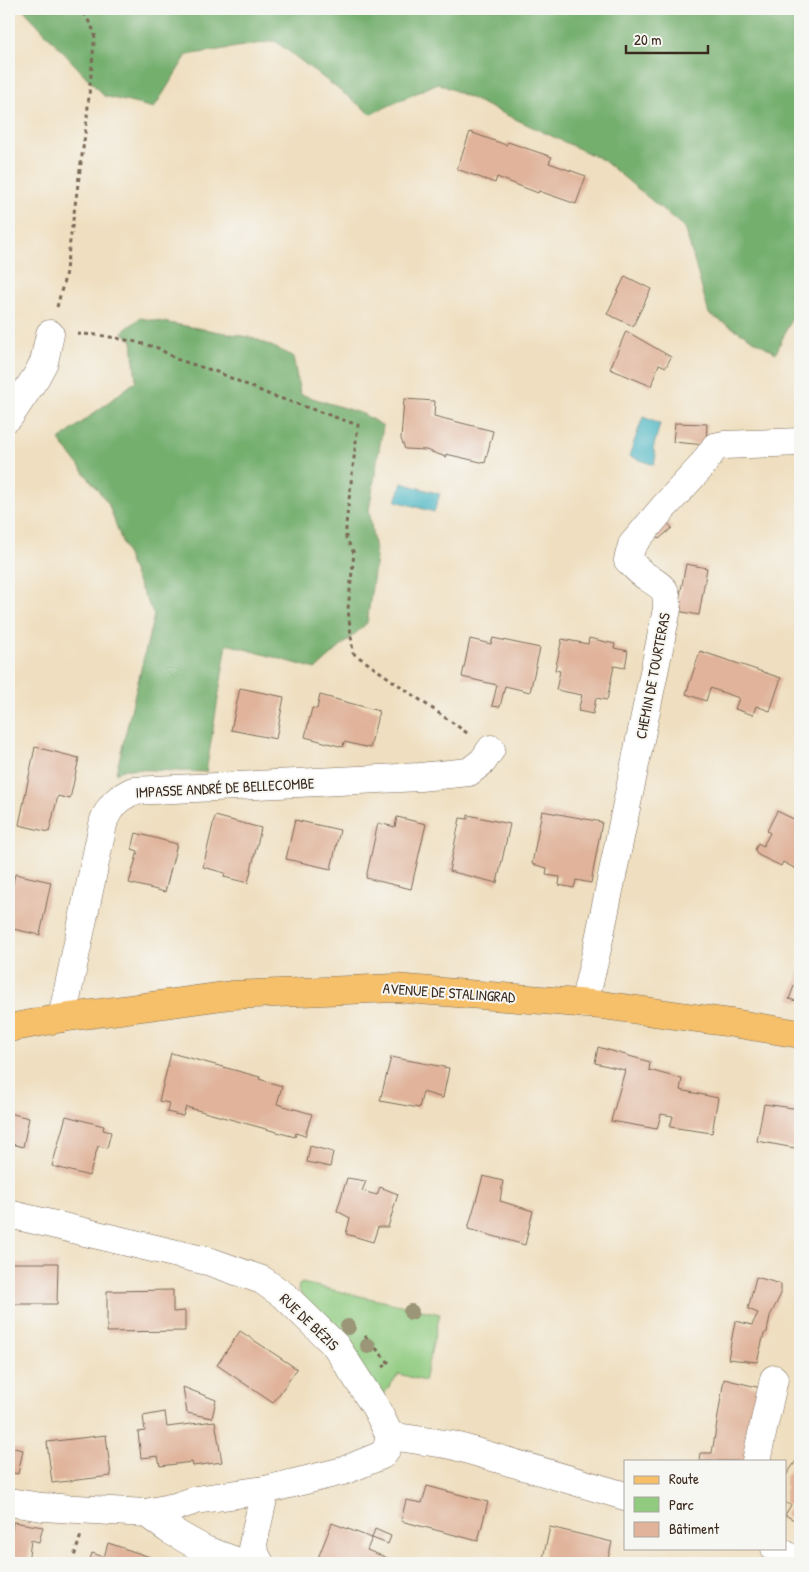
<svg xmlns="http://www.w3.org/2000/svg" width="809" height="1572" viewBox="0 0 809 1572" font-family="'Patrick Hand',sans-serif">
<rect width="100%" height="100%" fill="#f6f6f2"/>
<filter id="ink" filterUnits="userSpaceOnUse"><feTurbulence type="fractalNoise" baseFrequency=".02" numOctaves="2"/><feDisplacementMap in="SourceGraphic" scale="10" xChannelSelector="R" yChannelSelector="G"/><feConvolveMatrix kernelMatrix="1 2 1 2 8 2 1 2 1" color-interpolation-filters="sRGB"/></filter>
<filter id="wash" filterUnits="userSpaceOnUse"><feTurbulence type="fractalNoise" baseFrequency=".0096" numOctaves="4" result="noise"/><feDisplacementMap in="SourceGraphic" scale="20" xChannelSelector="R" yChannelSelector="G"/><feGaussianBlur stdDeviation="1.12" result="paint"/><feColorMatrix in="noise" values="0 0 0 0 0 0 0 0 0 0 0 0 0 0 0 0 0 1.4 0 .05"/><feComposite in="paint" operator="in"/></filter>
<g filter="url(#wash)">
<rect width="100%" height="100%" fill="#efdfc0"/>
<polygon fill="#90cb80" stroke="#667a4f" points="302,1283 440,1314 424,1381 399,1374 382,1396 298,1290 299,1285"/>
<g fill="#74af6e" stroke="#586c46">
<polygon points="23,9 793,9 800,11 800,299 776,353 709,314 685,228 603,160 438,83 371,114 275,41 187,55 154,108 104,96"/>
<polygon points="140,318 254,338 293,356 300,394 363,414 383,426 369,510 376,558 367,623 316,669 227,644 206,772 125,769 116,773 154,615 135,577 108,503 59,440 136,381 132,341 122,332"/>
</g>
<g fill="#48b5c3" stroke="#427070">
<polygon points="643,417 660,424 653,449 656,455 654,465 629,456"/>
<polygon points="402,483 440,494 434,512 396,501"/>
</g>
<g id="blocks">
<g fill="#e0b39a">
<polygon points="470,132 506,145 508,142 552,157 549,163 586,176 576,204 539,191 538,193 497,177 495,183 457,169"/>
<polygon points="625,276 651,289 633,326 607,314"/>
<polygon points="626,331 671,357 666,367 659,364 651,386 610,369"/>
<polygon points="404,399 435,401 434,416 493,431 485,463 446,454 446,457 426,450 405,449 401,439"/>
<polygon points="675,423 707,424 706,445 673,442"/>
<polygon points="665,520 672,528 659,539 653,532"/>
<polygon points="686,564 707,568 699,615 677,611"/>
<polygon points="493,638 540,648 530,692 505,686 500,707 492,706 497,685 462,677 470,639 491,644"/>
<polygon points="589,638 615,644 614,648 628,651 625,668 614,666 607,700 596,698 593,714 578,711 582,695 556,690 560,671 555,670 562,639 588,644"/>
<polygon points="700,651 781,678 770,711 756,706 753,715 735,709 739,698 710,688 706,701 686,694"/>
<polygon points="240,688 284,697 276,739 231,730"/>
<polygon points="320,695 379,711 370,748 344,742 343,747 305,737 312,708 317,709"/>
<polygon points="35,747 79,758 70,799 58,796 49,832 19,825"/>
<polygon points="542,811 602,822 591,883 576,880 574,888 559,885 560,877 546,875 547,868 532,864"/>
<polygon points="777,811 800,822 800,871 783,862 781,866 758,855 755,850 758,843 763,846 770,833 767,831"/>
<polygon points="468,815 510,824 497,883 449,871 460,818 468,819"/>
<polygon points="215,816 261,828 248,883 224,877 225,873 203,867"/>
<polygon points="397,817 426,824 411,889 366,878 378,823 395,827"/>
<polygon points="295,820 340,830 331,869 286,859"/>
<polygon points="136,833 177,844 165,892 129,883 138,851 132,849"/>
<polygon points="15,874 51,882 40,935 9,928 9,903"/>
<polygon points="800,971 800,1002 789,999"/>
<polygon points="598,1047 650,1062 649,1070 682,1079 680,1090 718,1098 712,1133 670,1127 673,1116 661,1114 657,1129 611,1121 625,1070 595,1063"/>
<polygon points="171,1053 260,1077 259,1079 282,1086 277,1104 312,1114 305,1136 296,1133 295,1137 186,1107 183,1116 167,1112 169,1103 159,1101"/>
<polygon points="391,1057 449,1068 443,1098 423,1092 419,1108 380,1101"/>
<polygon points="764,1104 800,1109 800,1149 757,1141"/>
<polygon points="9,1113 29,1118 23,1147 9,1143"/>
<polygon points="66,1116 104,1126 103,1130 111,1132 107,1148 98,1146 89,1176 52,1166"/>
<polygon points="310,1146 333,1152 330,1167 307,1162"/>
<polygon points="483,1176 503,1181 500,1201 533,1211 525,1245 468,1229"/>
<polygon points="347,1178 366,1181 362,1191 377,1195 380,1187 398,1194 388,1227 378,1227 373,1242 346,1234 350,1218 337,1211"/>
<polygon points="9,1263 58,1263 57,1304 9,1304"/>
<polygon points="756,1277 781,1284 781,1294 770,1316 767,1332 764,1334 757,1362 728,1359 735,1321 752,1325 758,1313 748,1309"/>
<polygon points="173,1290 173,1312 185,1311 185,1331 107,1332 107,1291"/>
<polygon points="240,1331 297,1369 273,1403 217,1365"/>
<polygon points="724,1379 765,1389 748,1461 699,1461 700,1453 712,1453"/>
<polygon points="183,1387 216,1400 212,1418 187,1413"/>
<polygon points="165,1412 167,1427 215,1421 222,1462 193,1466 192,1462 160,1466 158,1456 141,1458 138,1432 145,1431 143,1416"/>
<polygon points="106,1435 111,1476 52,1483 47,1442"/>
<polygon points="10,1447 23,1450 18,1474 9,1472"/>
<polygon points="800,1455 800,1523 785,1515 791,1505 785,1503 785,1477"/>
<polygon points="427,1486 488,1502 478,1541 401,1521 406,1500 422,1503"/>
<polygon points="13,1522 43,1527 39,1542 31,1540 28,1563 9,1563 9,1530 12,1530"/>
<polygon points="332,1523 372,1538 367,1550 395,1561 394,1563 316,1563"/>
<polygon points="550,1527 612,1542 607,1563 542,1563"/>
<polygon points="375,1529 391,1536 388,1544 372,1538"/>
<polygon points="108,1543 168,1563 89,1563 92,1553 104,1557"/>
<polygon points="686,1558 701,1563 684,1563"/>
</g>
</g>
</g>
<g filter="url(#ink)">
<use href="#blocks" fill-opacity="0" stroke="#7a6957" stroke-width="1"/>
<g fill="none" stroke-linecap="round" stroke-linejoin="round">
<defs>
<g id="minor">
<polyline points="9,417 36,377 44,362 50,334"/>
<path d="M584 1004 597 949 667 609C668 588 662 587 647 577 639 572 634 566 628 560L632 545 664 507 701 467 715 447 724 445 800 442"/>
<path d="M62 1018 104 820C112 803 117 799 133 791L420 777 469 772 483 761 491 749"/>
<polyline points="9,1214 211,1262 262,1280 286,1297 336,1346 376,1408 390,1436 452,1445 625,1496"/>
<polyline points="756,1461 774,1379"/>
<polyline points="9,1502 42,1507 146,1513 175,1507 196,1500 265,1490 343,1471 382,1455 387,1448 390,1436"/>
<polyline points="146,1513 168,1529 205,1550 241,1563"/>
<polyline points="775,1548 799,1563"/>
<polyline points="260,1563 254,1552 253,1544 265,1490"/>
</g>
<polyline id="major" points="9,1028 62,1018 231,995 395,988 602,1005 732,1023 800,1034"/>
</defs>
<use href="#minor" stroke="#7a6957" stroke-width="29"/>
<use href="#major" stroke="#7a6957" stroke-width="29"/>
<g stroke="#7a6957" stroke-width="3" stroke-dasharray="4 4" stroke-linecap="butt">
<polyline points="57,307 65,277 86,127 95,33 82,9"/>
<polyline points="77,334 99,335 115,338 132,341 158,348 176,359 217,372 268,394 358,425 346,524 346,538 354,553 348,609 353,653 470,735"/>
<polyline points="365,1336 389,1363 383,1367"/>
<polyline points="72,1563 81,1535"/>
</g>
<use href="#minor" stroke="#fff" stroke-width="28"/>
<use href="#major" stroke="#f6c06b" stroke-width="28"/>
</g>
<g fill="#9a9677">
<circle cx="411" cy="1312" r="8"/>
<circle cx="348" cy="1327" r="8"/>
<circle cx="368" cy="1346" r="8"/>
</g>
</g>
<g text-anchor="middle" stroke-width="4" stroke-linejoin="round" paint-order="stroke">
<g font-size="15" fill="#3b2a1e" stroke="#f6f6f2">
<text transform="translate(653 676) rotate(-79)" y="5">CHEMIN DE TOURTERAS</text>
<text transform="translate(225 788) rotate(-3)" y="5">IMPASSE ANDRÉ DE BELLECOMBE</text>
<text transform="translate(449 993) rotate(4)" y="5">AVENUE DE STALINGRAD</text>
<text transform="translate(309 1322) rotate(44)" y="5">RUE DE BÉZIS</text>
</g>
</g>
<rect width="809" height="1572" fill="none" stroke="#f6f6f2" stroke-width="30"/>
<rect x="624" y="1460" width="162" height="90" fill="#f6f6f2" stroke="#aba49d"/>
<rect x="634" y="1476" width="25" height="8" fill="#f6c06b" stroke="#aba49d"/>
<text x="669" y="1484" font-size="15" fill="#3b2a1e">Route</text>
<rect x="634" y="1497" width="25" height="15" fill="#90cb80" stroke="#aba49d"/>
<text x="669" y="1510" font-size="15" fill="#3b2a1e">Parc</text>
<rect x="634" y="1522" width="25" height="15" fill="#e0b39a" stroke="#aba49d"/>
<text x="669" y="1534" font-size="15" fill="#3b2a1e">Bâtiment</text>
<path d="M626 45v8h82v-8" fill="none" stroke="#3b2a1e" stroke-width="2.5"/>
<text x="634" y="45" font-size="15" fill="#3b2a1e" stroke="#f6f6f2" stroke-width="4" paint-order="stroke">20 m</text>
</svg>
